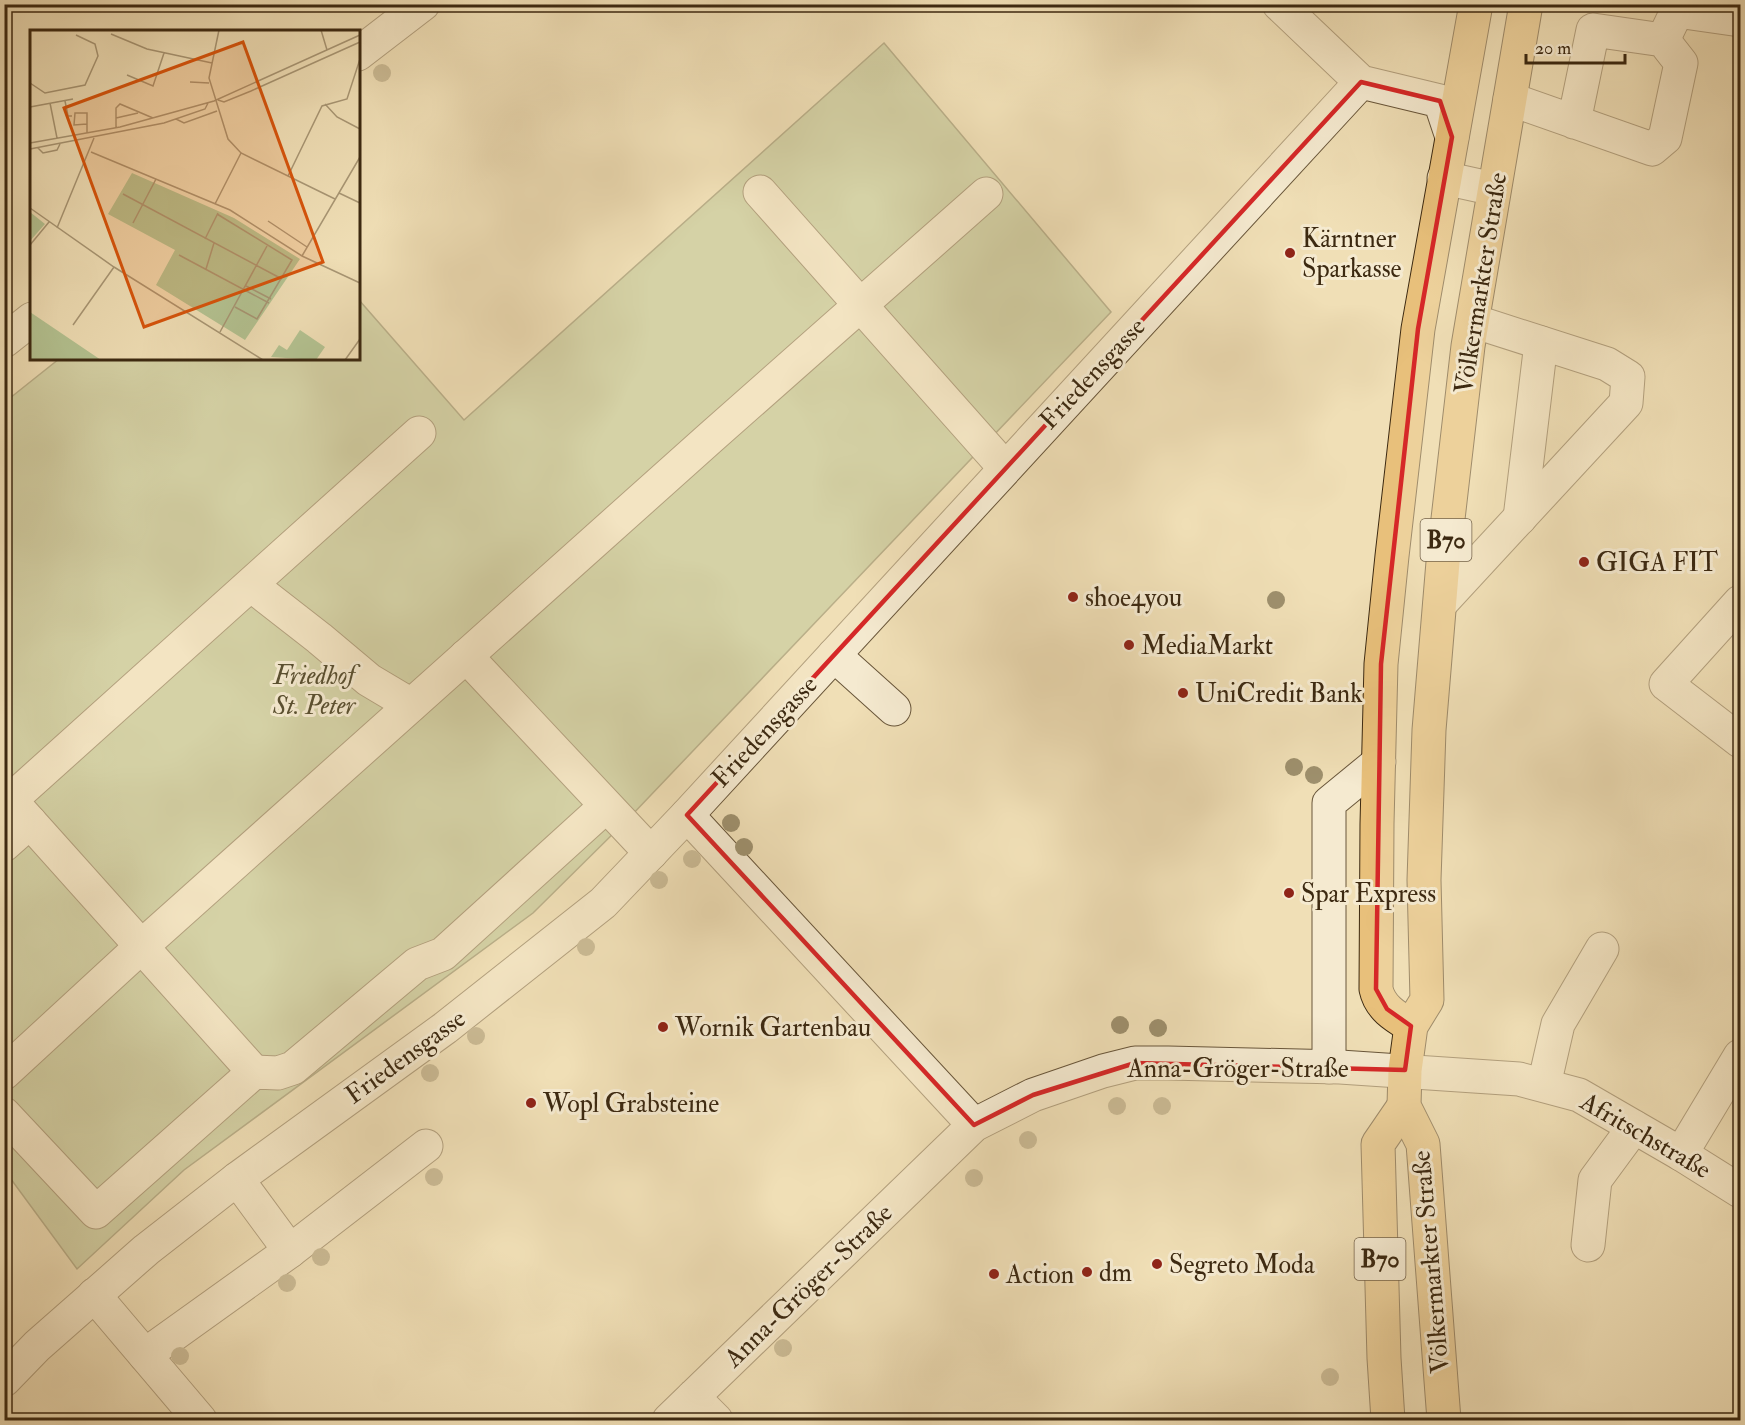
<svg xmlns="http://www.w3.org/2000/svg" width="1745" height="1425" viewBox="0 0 1745 1425" font-family="'IM FELL Double Pica',serif">
<rect width="100%" height="100%" fill="#f0dfb6"/>
<filter id="stains"><feTurbulence type="fractalNoise" baseFrequency=".00333" numOctaves="4"/><feColorMatrix values="0 0 0 0 .2 0 0 0 0 .09 0 0 0 0 .02 0 0 0 .5 -.17"/></filter>
<radialGradient id="worn" r=".72"><stop offset=".6" stop-color="#630" stop-opacity="0"/><stop offset="1" stop-color="#630" stop-opacity=".3"/></radialGradient>
<polygon fill="#b4c392" stroke="#787652" stroke-width="1.5" points="884,43 1111,312 630,817 533,913 184,1170 77,1269 5,1171 5,402 59,359 358,358 359,300 464,420"/>
<g fill="none" stroke-linecap="round" stroke-linejoin="round">
<defs>
<g id="minor">
<polyline points="1279,4 1361,82 1440,101 1452,137"/>
<polyline points="1663,40 1677,11 1740,20"/>
<polyline points="358,54 423,4"/>
<polyline points="1510,99 1652,149 1665,138 1681,63 1663,40 1593,30 1574,122"/>
<polyline points="1444,178 1494,189"/>
<polyline points="760,192 1005,468"/>
<polyline points="4,341 32,319"/>
<polyline points="1520,518 1541,343"/>
<polyline points="251,585 319,638 369,680 411,705"/>
<polyline points="1740,602 1666,684 1740,741"/>
<polyline points="1440,604 1626,403 1628,377 1607,364 1473,321"/>
<polyline points="834,655 894,709"/>
<polyline points="466,656 651,853"/>
<polyline points="4,793 254,1072"/>
<polyline points="4,806 419,433"/>
<polyline points="687,815 974,1125"/>
<polyline points="4,845 30,822"/>
<polyline points="1329,1067 1329,803 1379,762"/>
<polyline points="4,1073 142,946 710,438 986,194"/>
<polyline points="1544,1085 1558,1024 1602,949"/>
<polyline points="4,1114 96,1212 254,1072 278,1073 293,1068 417,964 443,954 606,806"/>
<polyline points="1681,1154 1740,1056"/>
<polyline points="237,1179 290,1251"/>
<polyline points="1588,1245 1595,1180 1634,1127"/>
<polyline points="94,1295 200,1420"/>
<polyline points="145,1355 290,1251 426,1146"/>
<polyline points="4,1380 37,1346 146,1250 237,1179 445,1028 603,903 687,815 1361,82"/>
<polyline points="693,1397 716,1420"/>
<polyline points="669,1420 974,1125 1033,1095 1103,1071 1135,1063 1168,1063 1340,1067 1519,1079 1579,1095 1681,1154 1740,1191"/>
</g>
<g id="major">
<path d="M1411 1026C1396 1017 1380 1008 1376 989L1377 824 1381 664 1392 556 1418 329 1476 4"/>
<polyline points="1388,1420 1384,1358 1378,1144 1404,1106"/>
<polyline points="1444,1420 1423,1144 1404,1106 1405,1070 1411,1026 1427,1000 1424,880 1429,730 1443,562 1468,346 1526,4"/>
</g>
</defs>
<use href="#minor" stroke="#69563a" stroke-width="35"/>
<use href="#major" stroke="#3c2911" stroke-width="35"/>
<use href="#minor" stroke="#f5ead0" stroke-width="33"/>
<use href="#major" stroke="#e8c07b" stroke-width="33"/>
</g>
<g fill="#9e906d">
<circle cx="382" cy="73" r="9"/>
<circle cx="1276" cy="600" r="9"/>
<circle cx="1294" cy="767" r="9"/>
<circle cx="1314" cy="775" r="9"/>
<circle cx="731" cy="823" r="9"/>
<circle cx="744" cy="847" r="9"/>
<circle cx="692" cy="859" r="9"/>
<circle cx="659" cy="880" r="9"/>
<circle cx="586" cy="947" r="9"/>
<circle cx="1120" cy="1025" r="9"/>
<circle cx="1158" cy="1028" r="9"/>
<circle cx="476" cy="1036" r="9"/>
<circle cx="430" cy="1073" r="9"/>
<circle cx="1117" cy="1106" r="9"/>
<circle cx="1162" cy="1106" r="9"/>
<circle cx="1028" cy="1140" r="9"/>
<circle cx="434" cy="1177" r="9"/>
<circle cx="974" cy="1178" r="9"/>
<circle cx="321" cy="1257" r="9"/>
<circle cx="287" cy="1283" r="9"/>
<circle cx="783" cy="1348" r="9"/>
<circle cx="180" cy="1356" r="9"/>
<circle cx="1330" cy="1377" r="9"/>
</g>
<path d="M0 0H1745V1425H0ZM1361 82 1440 101 1452 137 1418 329 1381 664 1376 989 1387 1009 1411 1026 1405 1070 1135 1063 1033 1095 974 1125 687 815Z" fill="#f0dfb6" fill-opacity=".55" fill-rule="evenodd"/>
<path fill="none" stroke="#d62828" stroke-width="4.5" stroke-linejoin="round" d="M1361 82 1440 101 1452 137 1418 329 1381 664 1376 989 1387 1009 1411 1026 1405 1070 1135 1063 1033 1095 974 1125 687 815Z"/>
<g fill="#8f2418" stroke="#f5ead0" stroke-width="2">
<circle cx="1290" cy="253" r="6"/>
<circle cx="1584" cy="562" r="6"/>
<circle cx="1073" cy="597" r="6"/>
<circle cx="1129" cy="645" r="6"/>
<circle cx="1183" cy="693" r="6"/>
<circle cx="1289" cy="893" r="6"/>
<circle cx="663" cy="1027" r="6"/>
<circle cx="531" cy="1103" r="6"/>
<circle cx="1157" cy="1264" r="6"/>
<circle cx="1087" cy="1272" r="6"/>
<circle cx="994" cy="1274" r="6"/>
</g>
<g text-anchor="middle" stroke-width="6" stroke-linejoin="round" paint-order="stroke">
<g fill="#f5ead0" stroke="#74634a" stroke-width="1.5">
<rect x="1420.5" y="519" width="51" height="42" rx="4.5"/>
<rect x="1354.5" y="1238" width="51" height="42" rx="4.5"/>
</g>
<g font-size="24" font-weight="bold" fill="#3c2911">
<text x="1446" y="548">B70</text>
<text x="1380" y="1267">B70</text>
</g>
<g font-size="26" fill="#3c2911" stroke="#f5ead0" text-anchor="start">
<text x="1302" y="247">Kärntner<tspan x="1302" dy="30">Sparkasse</tspan></text>
<text x="1596" y="571">GIGA FIT</text>
<text x="1085" y="606">shoe4you</text>
<text x="1141" y="654">MediaMarkt</text>
<text x="1195" y="702">UniCredit Bank</text>
<text x="1301" y="902">Spar Express</text>
<text x="675" y="1036">Wornik Gartenbau</text>
<text x="543" y="1112">Wopl Grabsteine</text>
<text x="1169" y="1273">Segreto Moda</text>
<text x="1099" y="1281">dm</text>
<text x="1006" y="1283">Action</text>
</g>
<g font-size="26" fill="#3c2911" stroke="#f5ead0">
<text transform="translate(1480 283) rotate(-81)" y="9">Völkermarkter Straße</text>
<text transform="translate(1092 373) rotate(-47)" y="9">Friedensgasse</text>
<text transform="translate(764 731) rotate(-47)" y="9">Friedensgasse</text>
<text transform="translate(405 1056) rotate(-36)" y="9">Friedensgasse</text>
<text x="1238" y="1077">Anna-Gröger-Straße</text>
<text transform="translate(1646 1135) rotate(30)" y="9">Afritschstraße</text>
<text transform="translate(1430 1262) rotate(-95)" y="9">Völkermarkter Straße</text>
<text transform="translate(808 1285) rotate(-44)" y="9">Anna-Gröger-Straße</text>
</g>
<g font-size="26" font-style="italic" fill="#5a5031" stroke="#f5ead0">
<text x="314" y="684">Friedhof<tspan x="314" dy="30">St. Peter</tspan></text>
</g>
</g>
<g transform="translate(30 30)">
<rect width="330" height="330" fill="#f0dfb6"/>
<path d="M102 143 204 188 270 229 215 310 126 255 145 220 78 184ZM0 182 15 194 0 211ZM0 282 71 330H0ZM270 300 295 317 286 330 241 327 249 315 257 320Z" fill="#b4c392"/>
<path fill="none" stroke="#a89674" stroke-width="1.5" d="M189 0 179 48 198 109 211 123 305 169M291 0 297 20M81 4 117 19 182 33M97 45 123 56 134 23M160 52 179 53M0 53 15 63 55 55 68 26 65 14 46 5M188 70 194 72 221 61 330 12M35 71 38 86H42M20 73 27 108M295 74 307 87 330 99M0 77 43 69M86 88 108 83M146 89 154 93 187 81M57 94 44 95 45 83H57V103M86 97V78L90 74 123 88M0 113 90 97 184 71 330 5M8 118 13 123 27 120 30 114M0 119 134 93 175 79 178 73M61 122 200 180 272 226 330 253M258 146 292 76 317 69 330 29M309 163 330 173M93 164 252 249M185 174 211 123M0 178 84 237 233 330M187 184 262 230 227 289 205 277M238 191 277 217M103 193 126 149M27 198 64 108M175 209 188 183M0 215 19 192M149 225 239 273M272 226 330 127M176 239 184 213M216 256 241 269M43 295 84 237M190 302 237 216M315 330 330 309"/>
<path fill="#d7540c" fill-opacity="0.15" stroke="#d7540c" stroke-width="3" d="M213 12 293 232 114 297 34 78Z"/>
<rect width="330" height="330" fill="none" stroke="#3c2911" stroke-width="3"/>
</g>
<rect width="1745" height="1425" fill="none" stroke="#f0dfb6" stroke-width="24"/>
<rect x="6" y="6" width="1733" height="1413" fill="none" stroke="#3c2911" stroke-width="3"/>
<rect x="12" y="12" width="1721" height="1401" fill="none" stroke="#3c2911" stroke-width="1.5"/>
<path d="M1526 54v9h99v-9" fill="none" stroke="#3c2911" stroke-width="3"/>
<text x="1535" y="54" font-size="18" fill="#3c2911" stroke="#f5ead0" stroke-width="4.5" paint-order="stroke">20 m</text>
<rect width="100%" height="100%" filter="url(#stains)"/>
<rect width="100%" height="100%" fill="url(#worn)"/>
</svg>
